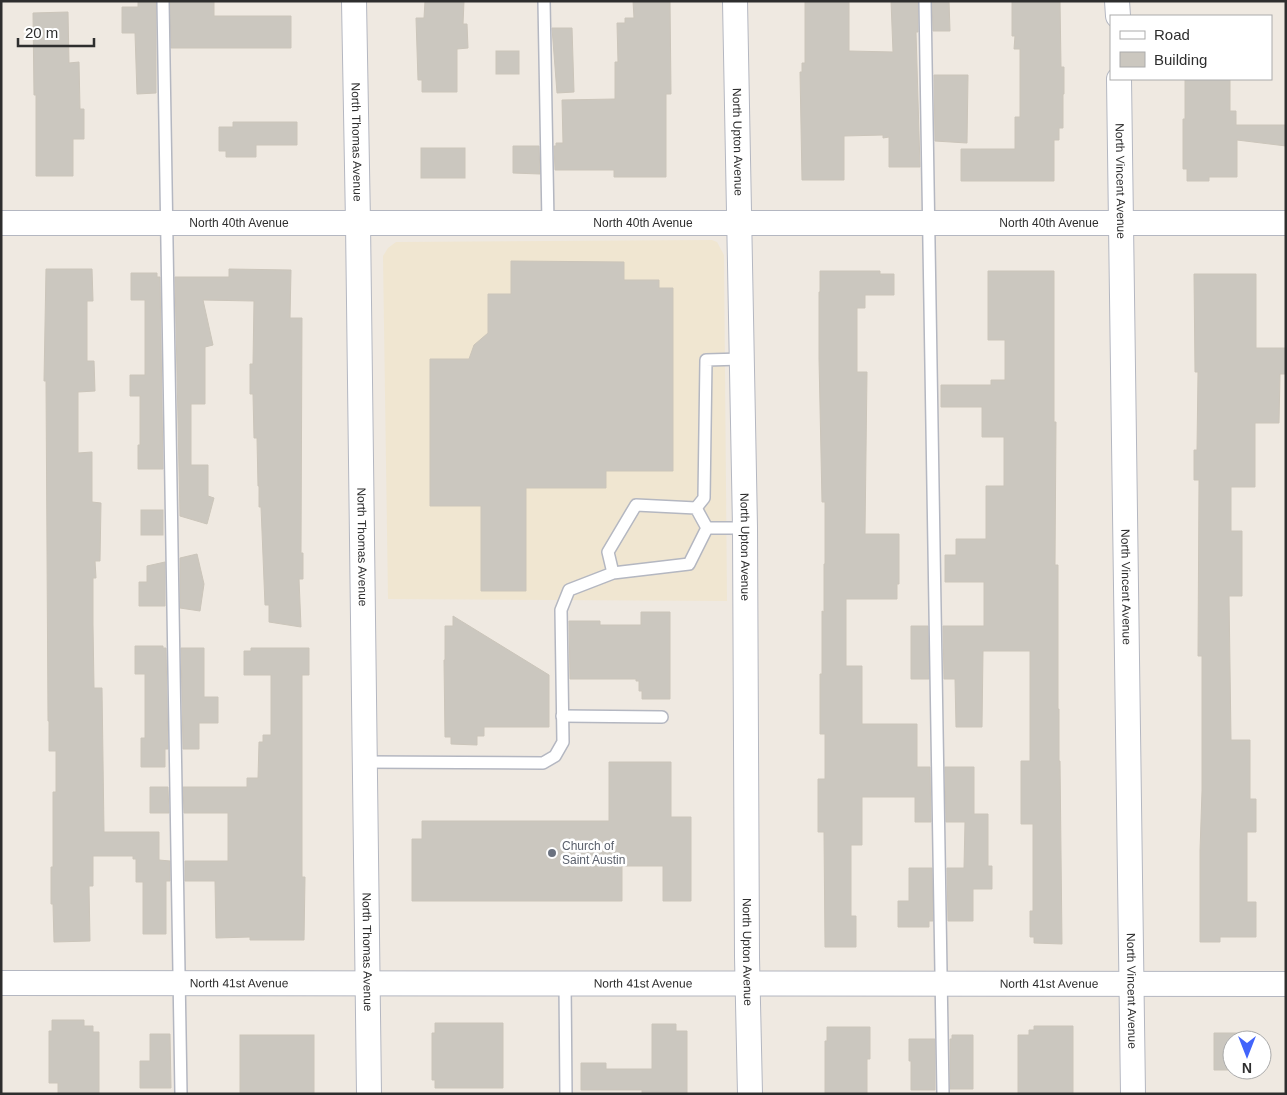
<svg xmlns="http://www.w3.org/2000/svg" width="1287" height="1095" viewBox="0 0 1287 1095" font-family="Helvetica,sans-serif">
<rect width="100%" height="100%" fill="#efe9e1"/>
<polygon fill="#f0e6d1" points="712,240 717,242 724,255 727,601 388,599 383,256 388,248 396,242"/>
<g fill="#cbc7bf" stroke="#cbc5ba">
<polygon points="138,1 156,1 156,93 137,94 135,33 122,33 122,7 138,7"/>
<polygon points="170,1 214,1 214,16 291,16 291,48 171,48"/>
<polygon points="425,1 464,1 463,24 467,24 468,48 457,49 457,92 422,92 422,80 418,80 416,18 424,18"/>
<polygon points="633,1 670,1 671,94 666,94 666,177 614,177 614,170 555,170 554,146 556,146 556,143 563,143 562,100 615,99 615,62 618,62 617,23 625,23 625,18 634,18"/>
<polygon points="805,1 849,1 849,51 893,52 891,1 918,1 918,32 916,32 920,167 889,167 889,137 883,138 883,135 844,136 844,180 802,180 800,72 802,72 802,63 805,63"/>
<polygon points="932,1 949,1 950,31 933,31"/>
<polygon points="1012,1 1060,1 1061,67 1064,67 1064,94 1063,94 1063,128 1059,128 1059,140 1054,140 1054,181 961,181 961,149 1015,149 1015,117 1020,117 1020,49 1014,49 1015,36 1012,36"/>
<polygon points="68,12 69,63 79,62 80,109 84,109 84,139 73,139 73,176 36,176 36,95 34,95 33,13"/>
<polygon points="552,28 572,28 574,92 557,93"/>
<rect x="496" y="51" width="23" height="23"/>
<polygon points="934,75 968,75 967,143 935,141"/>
<polygon points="1185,79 1230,79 1230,111 1236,111 1236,125 1286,125 1286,146 1237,140 1237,177 1209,177 1209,181 1187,181 1187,169 1183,169 1183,119 1185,119"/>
<polygon points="233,122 297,122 297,145 256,145 256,157 226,157 226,151 219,151 219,127 233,127"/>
<polygon points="513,146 539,146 540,174 513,173"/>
<rect x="421" y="148" width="44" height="30"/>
<polygon points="511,261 624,262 624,280 659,280 659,288 673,288 673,471 606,471 606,488 526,488 526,591 481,591 481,506 430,506 430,359 469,359 474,345 488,333 488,294 511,294"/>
<polygon points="46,269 92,269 93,301 87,301 87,361 94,361 95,391 78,392 78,453 92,452 92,502 101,503 100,561 95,561 96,578 93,578 93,625 94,688 102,688 104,832 159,832 159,860 170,861 170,881 166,881 166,934 143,934 143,882 136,882 136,859 133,859 133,856 93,856 93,886 89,886 90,941 54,942 53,904 51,904 51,867 53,867 53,792 56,792 56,751 49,751 49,721 48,721 46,381 44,381"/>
<polygon points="229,269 291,270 290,318 302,318 301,553 303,553 303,579 299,579 301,627 269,622 269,605 265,605 261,507 259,507 259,486 258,486 257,438 254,438 253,394 250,394 250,364 253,364 254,301 203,300 213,345 205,347 205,404 191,404 191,465 208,465 208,496 214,498 207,524 180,516 175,277 229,277"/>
<polygon points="820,271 880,271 880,274 894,274 894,295 865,295 865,308 857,308 857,372 867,372 865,534 899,534 899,584 897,584 897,599 846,599 846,666 862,666 862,724 917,724 917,767 930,767 931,822 915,822 915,797 862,797 862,845 851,845 851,916 856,916 856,947 825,947 824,832 818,832 818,779 825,779 825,734 820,734 820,674 822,674 822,611 824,612 824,564 825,564 825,502 822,502 819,358 819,292 820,292"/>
<polygon points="988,271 1054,271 1054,422 1056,422 1055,565 1058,565 1058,709 1059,709 1059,761 1060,761 1062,944 1034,943 1034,937 1030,937 1030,911 1033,911 1033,824 1021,824 1021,761 1030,761 1030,651 983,651 982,727 956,727 955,679 944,679 943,626 984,626 984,582 945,582 945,555 956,555 956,539 986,539 986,486 1004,486 1004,437 982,437 982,407 941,407 941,385 991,385 991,380 1005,380 1005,340 988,340"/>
<polygon points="131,273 157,273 157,277 160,277 163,469 138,469 138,445 140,445 140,396 130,396 130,375 145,375 145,300 131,300"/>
<polygon points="1194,274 1256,274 1256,348 1286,348 1286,374 1280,374 1279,423 1255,423 1255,487 1231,487 1231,531 1242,531 1242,596 1229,596 1231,740 1250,740 1250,799 1256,799 1256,832 1247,832 1247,902 1256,902 1256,937 1220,937 1220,942 1200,942 1200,851 1202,791 1202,656 1198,656 1199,480 1194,480 1194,450 1197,450 1198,372 1195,372"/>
<rect x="141" y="510" width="22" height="25"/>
<polygon points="197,554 204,584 200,611 180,608 180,558"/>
<polygon points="165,562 165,606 139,606 139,582 147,582 147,566"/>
<polygon points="641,612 670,612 670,699 642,699 642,691 639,691 639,681 636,681 636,679 570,679 569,621 600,621 600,625 641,625"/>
<polygon points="453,616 549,675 549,727 484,727 484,736 477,736 477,745 451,744 451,737 445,737 444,660 445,660 445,626 453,626"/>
<polygon points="911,626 928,626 929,679 911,679"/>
<polygon points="135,646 163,646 163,648 166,648 168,749 165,749 165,767 141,767 141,738 145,738 145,674 135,674"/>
<polygon points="181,648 204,648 204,697 218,697 218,723 199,723 199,749 183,749"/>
<polygon points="251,648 309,648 309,675 302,675 302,877 305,877 304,940 250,940 250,937 216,938 215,881 185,881 185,861 228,861 228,813 184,813 183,787 247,787 247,778 258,778 259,742 263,742 263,735 271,735 271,675 244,675 244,651 251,651"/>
<polygon points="609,762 671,762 671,817 691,817 691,901 663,901 663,866 622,866 622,901 412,901 412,839 422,839 422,821 609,821"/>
<polygon points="945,767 974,767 974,814 988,814 988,866 992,866 992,889 973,889 973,921 948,921 947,868 964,868 965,822 946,822"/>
<polygon points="150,787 168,787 169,813 150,813"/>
<polygon points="909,868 932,868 933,921 929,921 929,927 898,927 898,901 909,901"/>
<polygon points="52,1020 84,1020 84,1026 93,1026 93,1032 99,1032 99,1094 58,1094 58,1083 49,1083 49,1031 52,1031"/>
<polygon points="435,1023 503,1023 503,1088 435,1088 435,1080 432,1080 432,1033 435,1033"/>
<polygon points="652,1024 676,1024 676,1031 687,1031 687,1094 642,1094 642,1090 581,1090 581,1063 606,1063 606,1069 652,1069"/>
<polygon points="1034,1026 1073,1026 1073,1094 1018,1094 1018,1035 1029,1035 1029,1030 1034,1030"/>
<polygon points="827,1027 870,1027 870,1059 867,1059 867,1094 825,1093 825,1041 827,1041"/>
<polygon points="1214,1033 1249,1033 1249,1040 1232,1040 1232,1070 1249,1070 1214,1070"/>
<polygon points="150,1034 170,1034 171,1088 140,1088 140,1061 150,1061"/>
<rect x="240" y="1035" width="74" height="59"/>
<polygon points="952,1035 973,1035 973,1089 950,1089 950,1039 952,1039"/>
<polygon points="909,1039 935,1039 935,1090 911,1090 911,1061 909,1061"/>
</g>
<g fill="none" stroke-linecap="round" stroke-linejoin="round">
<defs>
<g id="service">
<polyline points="163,1 181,1094"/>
<polyline points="544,1 548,223"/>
<polyline points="925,1 943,1094"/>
<polyline points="696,508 704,498 706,360 742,359"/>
<polyline points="707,528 745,528"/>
<polyline points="562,716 662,717"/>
<polyline points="364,762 543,763 555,756 563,742 561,610 569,590 613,573 689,564 707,528 696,508 636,505 608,552 613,573"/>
<polyline points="565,983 566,1094"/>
</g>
<g id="minor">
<path id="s1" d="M354 1 358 223 369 1094"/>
<path id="s2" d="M735 1 745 528 747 957 750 1094"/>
<polyline points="1117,1 1118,16"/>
<path id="s3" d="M1119 79 1133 1094"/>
<path id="s4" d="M1 223H1286"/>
<path id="s5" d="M1 983 1286 984"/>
</g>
</defs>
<use href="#service" stroke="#b4b7c1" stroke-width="14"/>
<use href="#minor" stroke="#b4b7c1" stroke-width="26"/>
<use href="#service" stroke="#fff" stroke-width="11"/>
<use href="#minor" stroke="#fff" stroke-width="24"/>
</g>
<circle fill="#6b7280" stroke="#fff" stroke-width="2" cx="552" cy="853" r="5"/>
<g text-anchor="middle" stroke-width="5" stroke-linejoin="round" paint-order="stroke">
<g font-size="12" fill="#2e2e2e" stroke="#fff">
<text dy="4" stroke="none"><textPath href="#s1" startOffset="141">North Thomas Avenue</textPath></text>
<text dy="4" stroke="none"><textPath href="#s2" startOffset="141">North Upton Avenue</textPath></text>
<text dy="4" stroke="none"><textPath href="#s3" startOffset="102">North Vincent Avenue</textPath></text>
<text dy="4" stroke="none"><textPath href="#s4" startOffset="238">North 40th Avenue</textPath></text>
<text dy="4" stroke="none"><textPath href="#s4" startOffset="642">North 40th Avenue</textPath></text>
<text dy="4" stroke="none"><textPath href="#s4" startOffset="1048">North 40th Avenue</textPath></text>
<text dy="4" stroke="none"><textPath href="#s1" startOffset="546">North Thomas Avenue</textPath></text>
<text dy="4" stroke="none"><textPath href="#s2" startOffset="546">North Upton Avenue</textPath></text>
<text dy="4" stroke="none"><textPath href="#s3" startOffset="508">North Vincent Avenue</textPath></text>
<text dy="4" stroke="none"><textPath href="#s1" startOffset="951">North Thomas Avenue</textPath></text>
<text dy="4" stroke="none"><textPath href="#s2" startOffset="951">North Upton Avenue</textPath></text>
<text dy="4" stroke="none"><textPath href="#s5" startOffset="238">North 41st Avenue</textPath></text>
<text dy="4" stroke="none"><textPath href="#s5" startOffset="642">North 41st Avenue</textPath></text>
<text dy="4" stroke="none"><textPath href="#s5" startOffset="1048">North 41st Avenue</textPath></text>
<text dy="4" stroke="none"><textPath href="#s3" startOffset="912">North Vincent Avenue</textPath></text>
</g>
<g font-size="12" fill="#5b616d" stroke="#fff" text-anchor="start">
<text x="562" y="850">Church of<tspan x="562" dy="14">Saint Austin</tspan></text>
</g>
</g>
<rect width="1287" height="1095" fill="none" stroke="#2e2e2e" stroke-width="5"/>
<rect x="1110" y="15" width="162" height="65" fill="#ffffff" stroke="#ababab"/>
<rect x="1120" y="31" width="25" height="8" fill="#ffffff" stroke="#ababab"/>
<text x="1154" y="40" font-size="15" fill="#2e2e2e">Road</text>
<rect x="1120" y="52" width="25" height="15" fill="#cbc7bf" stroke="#ababab"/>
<text x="1154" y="65" font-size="15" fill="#2e2e2e">Building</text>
<g transform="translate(1247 1055) rotate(180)"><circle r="24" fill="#ffffff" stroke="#ababab"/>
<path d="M0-4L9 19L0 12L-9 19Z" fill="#4264fb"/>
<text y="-8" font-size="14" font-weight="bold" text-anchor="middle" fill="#2e2e2e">N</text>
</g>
<path d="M18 38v8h76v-8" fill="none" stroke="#2e2e2e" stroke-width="2.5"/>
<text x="25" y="38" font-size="15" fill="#2e2e2e" stroke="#ffffff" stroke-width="4" paint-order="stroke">20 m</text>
</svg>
